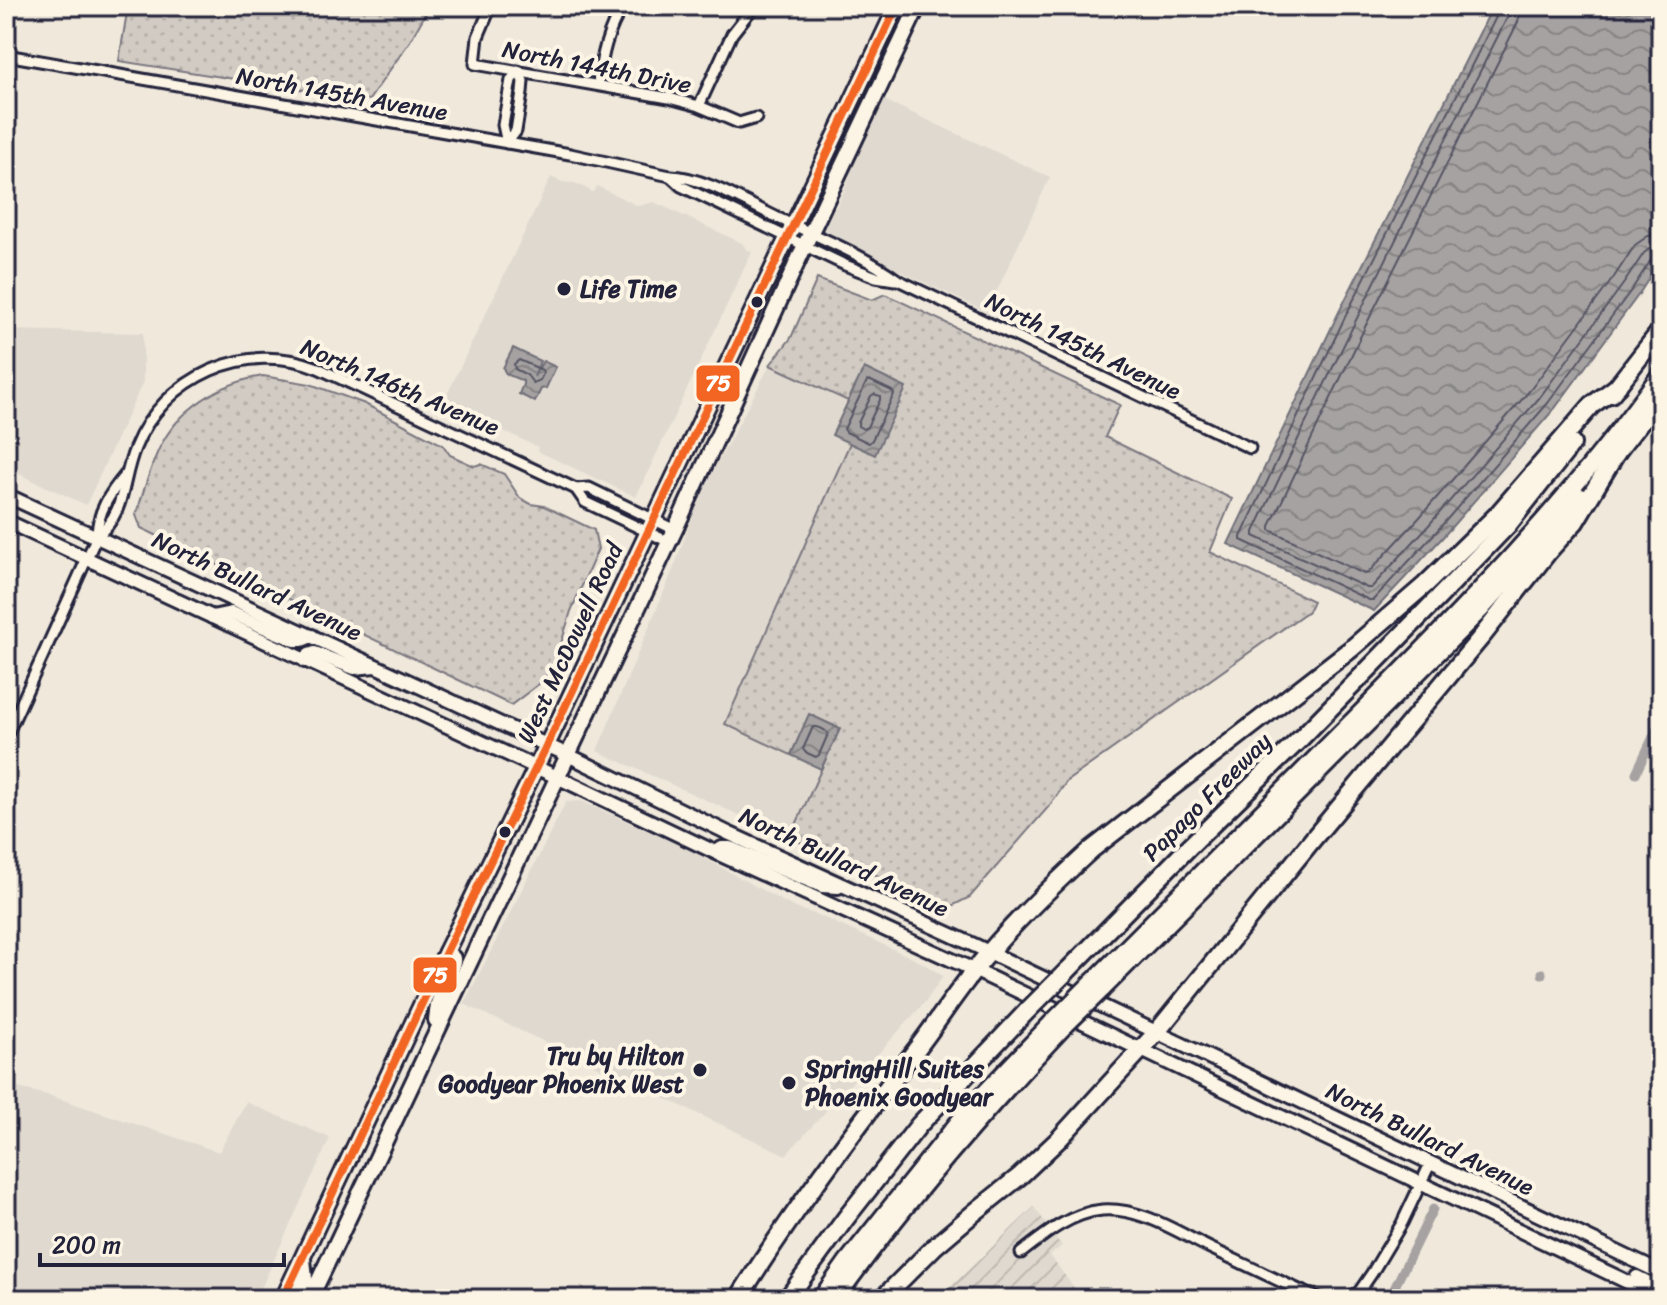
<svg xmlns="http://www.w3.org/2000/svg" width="1667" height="1305" viewBox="0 0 1667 1305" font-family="Sriracha,sans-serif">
<defs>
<pattern id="industrial-furrows" width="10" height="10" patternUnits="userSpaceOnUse" patternTransform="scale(2)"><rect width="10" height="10" fill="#e0d9cf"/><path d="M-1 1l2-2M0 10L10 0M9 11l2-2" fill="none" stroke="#c0bab3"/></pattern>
<pattern id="grass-dots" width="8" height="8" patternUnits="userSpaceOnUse" patternTransform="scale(2)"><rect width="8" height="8" fill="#d1cbc3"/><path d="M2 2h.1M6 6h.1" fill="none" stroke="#b3aea8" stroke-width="1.8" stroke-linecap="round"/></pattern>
<pattern id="water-waves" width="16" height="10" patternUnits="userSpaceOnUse" patternTransform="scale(2)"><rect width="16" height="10" fill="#a6a2a2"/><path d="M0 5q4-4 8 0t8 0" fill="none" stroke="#878485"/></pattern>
</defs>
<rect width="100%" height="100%" fill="#efe8db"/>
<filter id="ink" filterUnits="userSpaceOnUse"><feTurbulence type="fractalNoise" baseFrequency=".0125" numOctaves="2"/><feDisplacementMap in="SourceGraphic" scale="16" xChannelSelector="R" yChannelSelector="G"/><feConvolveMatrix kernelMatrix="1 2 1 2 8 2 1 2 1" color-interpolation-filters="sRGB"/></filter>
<g filter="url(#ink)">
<g fill="#e0d9cf">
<polygon points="884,100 1050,177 987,312 832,239 826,236 823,231 824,223 836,207 846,187 854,162"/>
<polygon points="551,177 562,182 575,183 593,192 597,186 638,206 654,202 742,243 746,249 752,252 636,497 537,451 538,447 443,403"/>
<polygon points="6,330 143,333 143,382 86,505 6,468"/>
<polygon points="770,365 848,401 833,434 850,443 725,724 821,769 790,838 597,751 675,565 692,517 715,468"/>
<polygon points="581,801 684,847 795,908 818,915 921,962 943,976 926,1001 786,1155 464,1004 566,802"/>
<polygon points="6,1085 51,1096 219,1152 246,1102 330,1138 256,1299 6,1299"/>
</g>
<polygon fill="url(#industrial-furrows)" points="1034,1207 1062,1246 1050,1255 1082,1299 938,1299"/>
<g fill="url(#grass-dots)" stroke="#7a767f" stroke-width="2">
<polygon points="128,6 430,6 410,41 369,100 119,61"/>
<polygon points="817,279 872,300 885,294 1120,405 1105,437 1232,499 1210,552 1313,601 1308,611 1067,781 1051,804 970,897 950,907 790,838 840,728 809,715 791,755 725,724 850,443 875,454 864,369 848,401 770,365 791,338"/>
<path d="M263 376 310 384 365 404 443 445 450 455 474 466 481 464 504 474 520 498 531 504 544 506 594 530 598 549 571 611 556 660 544 680 511 705 141 528 136 515C143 494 149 470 159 449 178 409 220 383 263 376Z"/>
</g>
<g fill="url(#water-waves)" stroke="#716f79" stroke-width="2">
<polygon points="1493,6 1661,6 1661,259 1639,294 1555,408 1442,538 1374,611 1228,544 1338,314"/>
<polygon points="513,348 540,361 534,377 543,361 556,367 546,388 541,389 535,402 519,394 523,384 523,381 506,374 503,368"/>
<polygon points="864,368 906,388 875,455 832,435"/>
<polygon points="809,714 840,729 821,769 791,755"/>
</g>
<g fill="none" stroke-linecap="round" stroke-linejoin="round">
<g stroke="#575564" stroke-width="2">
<polyline points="1499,6 1499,11 1492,25 1345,317 1241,537 1241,540 1369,600 1373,600 1436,532 1548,403 1632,289 1651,260 1656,257 1661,256"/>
<path d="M1509 6V14L1501 30C1417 196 1333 363 1254 532V536L1367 588H1371L1428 526 1540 397 1624 283 1644 253 1652 247 1661 246"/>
<polyline points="1521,6 1518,22 1365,327 1270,526 1270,530 1364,574 1368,573 1419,518 1531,389 1614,277 1635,245 1648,236 1661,234"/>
<polygon points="519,360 542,370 543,374 540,380 533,383 527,375 515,369 514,364"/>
<polygon points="867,381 871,381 892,391 894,394 872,440 869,443 846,432 844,429"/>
<polygon points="874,394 880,396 880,400 867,427 863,429 858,426 858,423 871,396"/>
<path d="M813 727C818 726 826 730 828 734L819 755 816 757 805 752 803 749Z"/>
</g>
<g stroke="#a6a2a2" stroke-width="9">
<polyline points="1636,773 1661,720"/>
<polyline points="1542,974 1542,973"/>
<polyline points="1389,1299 1433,1209"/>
</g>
<defs>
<g id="street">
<polyline points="491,6 478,37 475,64 669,98 699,106 739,123 756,118"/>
<path d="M6 55 570 154 670 176C700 175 750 205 778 218 819 237 862 254 898 280L1250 448"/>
<polygon points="518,71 523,81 522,93 516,131 507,143 503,125 511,80"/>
<path d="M598 84C602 56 607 31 623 6"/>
<polyline points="699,106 732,34 754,6"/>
<polyline points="670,176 681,186 845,265 876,277 895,280"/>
<polyline points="576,489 585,502 669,542"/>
<path d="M97 536C127 511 121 482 135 448 163 377 247 339 318 368L576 489 589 488 675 530"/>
<path d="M6 737 97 536C97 512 110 493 125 475"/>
<path d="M1021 1253C1045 1234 1071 1213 1102 1210 1140 1207 1177 1232 1210 1248 1244 1264 1277 1280 1310 1295L1323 1299"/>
<polyline points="1347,1299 1359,1292 1372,1273 1402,1223 1430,1164"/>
</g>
<g id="secondary">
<polyline points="6,495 568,755 730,834 976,946 1661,1273"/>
<polyline points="6,521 572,784 719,854 974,970 1661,1298"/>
<polyline points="212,617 231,613 295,640 302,640 312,636"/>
<polyline points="305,661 309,655 315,653 354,668 375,666"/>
<polyline points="716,852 722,848 730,848 822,886 838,887"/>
<polyline points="1637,1277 1661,1289"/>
</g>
<g id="primary">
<polyline points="436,1020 438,1004 453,962 453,958 446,952"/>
<polyline points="283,1299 446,952 547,745 897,6"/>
<polyline points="297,1299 305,1279 303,1259"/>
<polyline points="310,1299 679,521 805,245 918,6"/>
</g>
<g id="highway">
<polyline points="1611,394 1661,330"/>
<polyline points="1613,457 1661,395"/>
<polyline points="1067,971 1190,846 1301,738 1438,598 1508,525 1572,444"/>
<path d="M1092 983C1178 896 1265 809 1352 722 1461 612 1571 501 1661 374"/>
<polyline points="1102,989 1482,608 1581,497"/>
<path d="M738 1299C792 1212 853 1132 915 1051 940 1019 961 984 988 954 1019 917 1055 883 1091 850L1351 649 1425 585 1496 516 1592 405 1618 386"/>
<polyline points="787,1299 846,1218 919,1125 1028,1010"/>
<polyline points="821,1299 848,1261 967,1112 1053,1022"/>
<path d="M835 1299C904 1202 982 1113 1063 1027"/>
<polyline points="882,1299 934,1247 975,1212 1020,1176 1059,1139 1156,1033 1313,839 1483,635 1548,552 1575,522 1617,452"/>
</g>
</defs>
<use href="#street" stroke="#22223b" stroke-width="15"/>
<use href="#secondary" stroke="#22223b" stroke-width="18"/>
<use href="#primary" stroke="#22223b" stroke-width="20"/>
<use href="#highway" stroke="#22223b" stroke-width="22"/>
<use href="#street" stroke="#fcf5e5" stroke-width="9"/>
<use href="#secondary" stroke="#fcf5e5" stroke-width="12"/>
<use href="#primary" stroke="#fcf5e5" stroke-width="14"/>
<use href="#highway" stroke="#fcf5e5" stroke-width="16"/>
<defs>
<g id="highway-bridge">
<polyline points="1028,1010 1067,971"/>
<polyline points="1053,1022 1092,983"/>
<polyline points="1063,1027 1102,989"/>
</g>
</defs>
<use href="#highway-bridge" stroke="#22223b" stroke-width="22" stroke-linecap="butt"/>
<use href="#highway-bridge" stroke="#fcf5e5" stroke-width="16"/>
<defs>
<polyline id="bus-1" points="283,1299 446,952 547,745 897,6"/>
</defs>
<use href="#bus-1" stroke="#fcf5e5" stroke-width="14"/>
<use href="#bus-1" stroke="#f26522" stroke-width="8"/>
</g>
</g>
<g fill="#22223b" stroke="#fcf5e5" stroke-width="3">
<circle cx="564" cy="289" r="8"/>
<circle cx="757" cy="302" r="7"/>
<circle cx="505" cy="832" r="7"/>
<circle cx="700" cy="1070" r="8"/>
<circle cx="789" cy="1083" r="8"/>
</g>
<g text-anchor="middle" stroke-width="8" stroke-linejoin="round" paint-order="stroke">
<g font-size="24" fill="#22223b" stroke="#fcf5e5">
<text transform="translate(597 67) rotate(11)" y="8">North 144th Drive</text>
<text transform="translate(342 94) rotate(10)" y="8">North 145th Avenue</text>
<text transform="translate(1083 346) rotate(26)" y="8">North 145th Avenue</text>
<text transform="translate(400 387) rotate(23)" y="8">North 146th Avenue</text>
<text transform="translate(257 586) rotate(25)" y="8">North Bullard Avenue</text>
<text transform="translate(570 643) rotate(-65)" y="8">West McDowell Road</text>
<text transform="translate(1207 797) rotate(-45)" y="8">Papago Freeway</text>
<text transform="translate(844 862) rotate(25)" y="8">North Bullard Avenue</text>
<text transform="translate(1430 1139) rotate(26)" y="8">North Bullard Avenue</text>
</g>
<g font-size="24" font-weight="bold" fill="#22223b" stroke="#fcf5e5" text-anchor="start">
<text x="580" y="297">Life Time</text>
<text x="684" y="1064" text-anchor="end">Tru by Hilton<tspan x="684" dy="28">Goodyear Phoenix West</tspan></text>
<text x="805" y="1077">SpringHill Suites<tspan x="805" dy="28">Phoenix Goodyear</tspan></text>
</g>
</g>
<g stroke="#fcf5e5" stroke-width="3">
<rect x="695" y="364" width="46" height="39" rx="8" fill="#f26522"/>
<rect x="412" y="956" width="46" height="38" rx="8" fill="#f26522"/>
</g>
<g font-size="22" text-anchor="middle" font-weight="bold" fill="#fff">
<text x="718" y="391">75</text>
<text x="435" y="983">75</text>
</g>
<rect width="1667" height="1305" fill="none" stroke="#fcf5e5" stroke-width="32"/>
<rect x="16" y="16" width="1635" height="1273" fill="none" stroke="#22223b" stroke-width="3" filter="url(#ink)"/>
<path d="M40 1253v12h244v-12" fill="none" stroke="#22223b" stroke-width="4"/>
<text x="52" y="1253" font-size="24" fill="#22223b" stroke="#fcf5e5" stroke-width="6" paint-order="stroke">200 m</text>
</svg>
